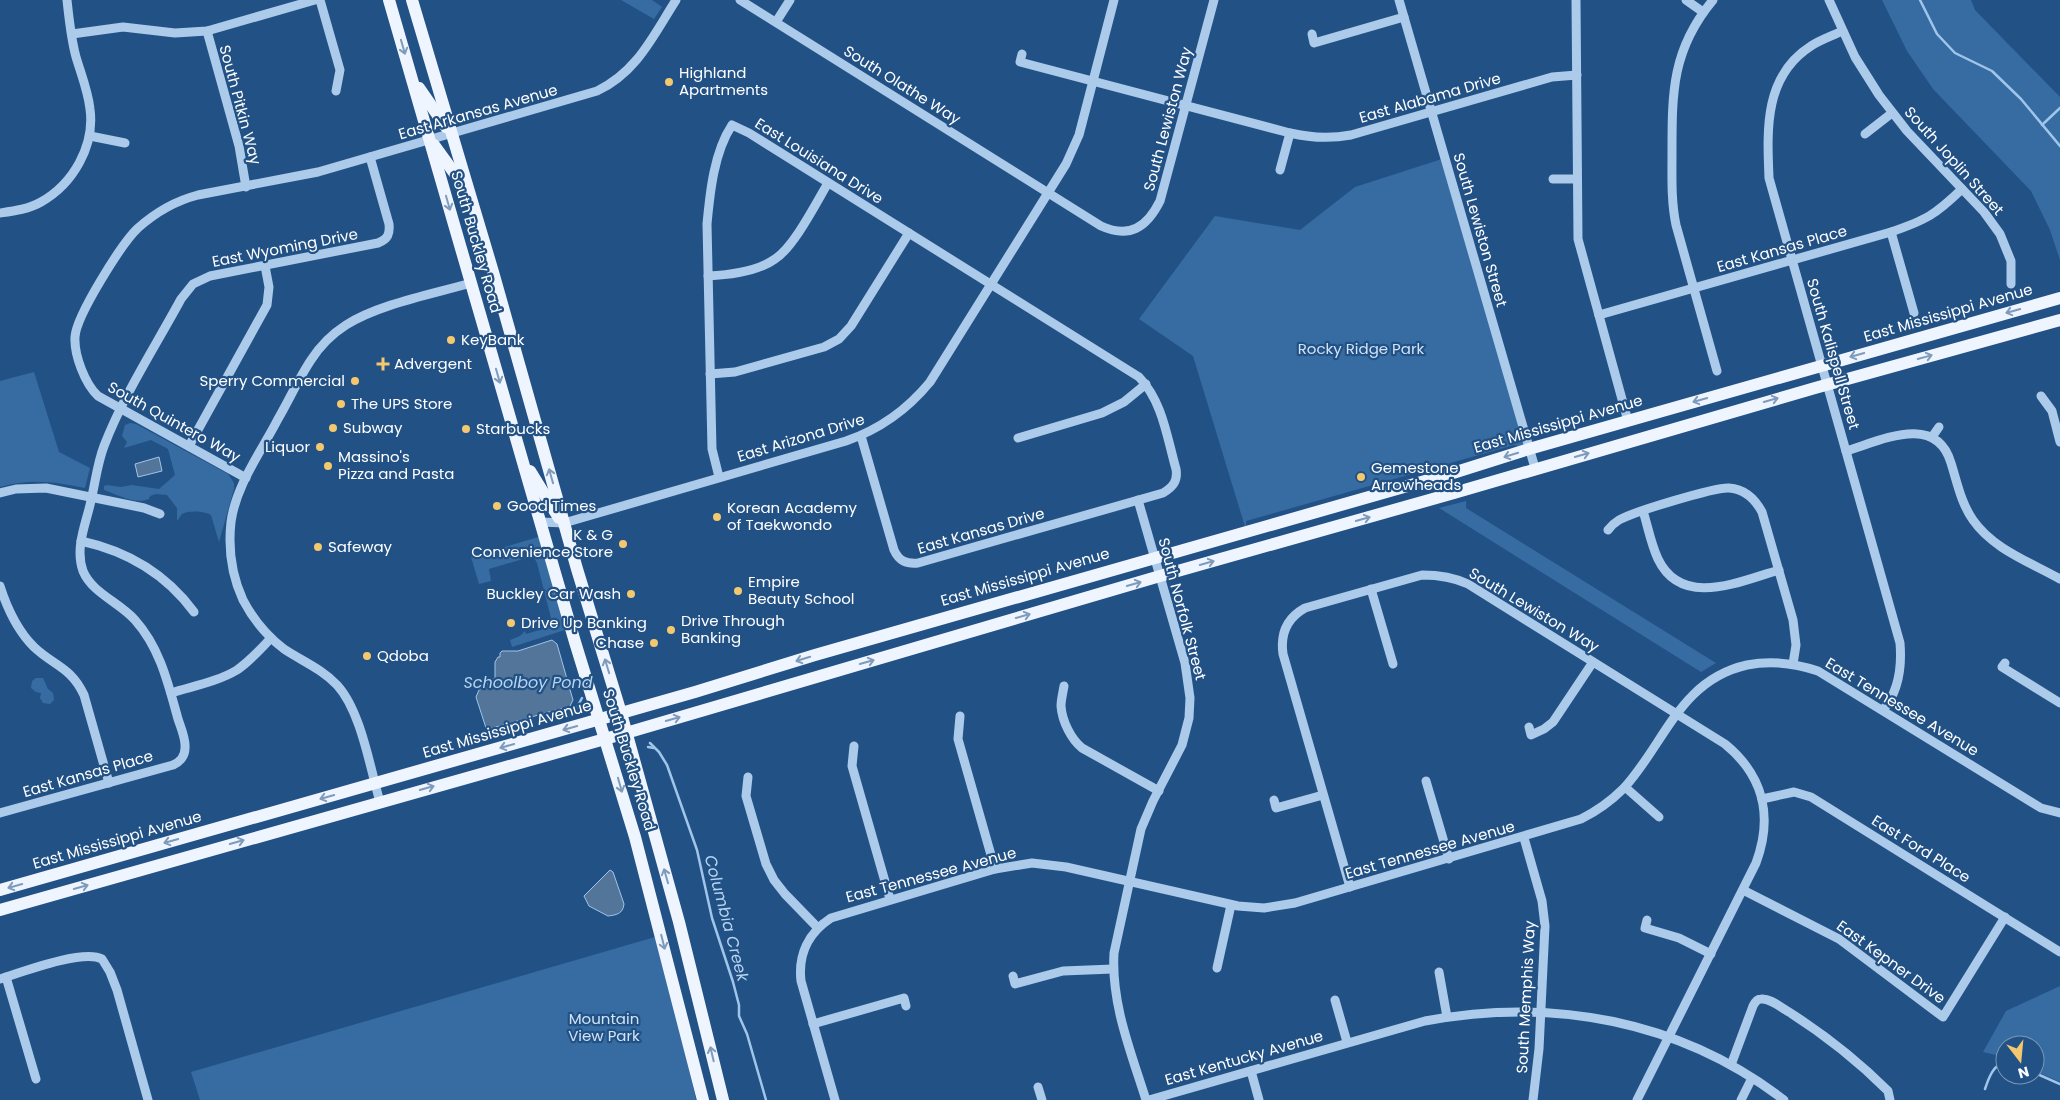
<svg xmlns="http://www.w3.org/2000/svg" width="2060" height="1100" viewBox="0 0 2060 1100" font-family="Poppins,sans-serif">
<rect width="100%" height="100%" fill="#225185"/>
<g fill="#376ca2">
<polygon points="621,0 652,0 662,7 654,19"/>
<polygon points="1882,0 1971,0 1975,10 2060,97 2060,260 2050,230 2031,191 1933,89 1907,51"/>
<polygon points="1445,158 1529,449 1514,445 1246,521 1246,530 1193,356 1139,319 1215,216 1300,230 1355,187"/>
<path d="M34 372 59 452 90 468 85 488C54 482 32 478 0 487V381Z"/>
<path d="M130 423 136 424 228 474 234 483V489L219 542 211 515C205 511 188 510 182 514 180 516 179 519 177 521V508L167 495 156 494 150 496 149 499C135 505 116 494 104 490V486L107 485 121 487 132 485 159 489 175 475 168 449 151 440 124 448 127 442 122 436 125 425Z"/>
<polygon points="1466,501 1466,508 1716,663 1701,672 1439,508"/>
<polygon points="545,535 571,628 512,647 510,640 520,636 525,631 526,634 553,626 537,563 533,556 489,569 491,581 479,584 471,557"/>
<polygon points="36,678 43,678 48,689 53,693 54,700 50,704 43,703 40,698 41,693 36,692 31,688 32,681"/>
<polygon points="655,937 676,1012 696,1100 200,1100 191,1072"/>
<polygon points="2060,986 2060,1082 2035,1071 2035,1045 2005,1045 2005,1057 1983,1052 2006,1011"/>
</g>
<g fill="#537599" stroke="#a0c5ea">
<polygon points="159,457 162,471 138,477 135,464"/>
<polygon points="552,640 557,644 573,700 570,706 489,729 486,728 476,697 479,690 495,678 495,662 498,657 500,657 500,653 502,651 518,651"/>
<path d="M610 870 613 872 624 904C623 914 616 915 608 916L589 906 584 896Z"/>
</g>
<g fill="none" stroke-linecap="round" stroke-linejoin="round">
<g stroke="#a0c5ea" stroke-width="2.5">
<polyline points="1920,0 1937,34 1955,53 1992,71 2021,99 2060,146"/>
<polyline points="2042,125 2060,108"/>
<polyline points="574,713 582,698"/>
<polyline points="650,743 659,752 667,765 697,850 712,918 733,982 739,1005 739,1016 747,1034 766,1100"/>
<polyline points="648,747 654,748"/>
<polyline points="2035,1073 2060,1084"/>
<path d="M1985 1089C1989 1077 1993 1066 2005 1061"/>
</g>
<g stroke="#accae9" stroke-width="9">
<polyline points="320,0 340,70 336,91"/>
<path d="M740 0 1101 226C1130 239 1147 227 1160 201L1214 0"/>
<polyline points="1399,0 1535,468"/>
<polyline points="1576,0 1578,239 1628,421"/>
<polyline points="1686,0 1703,12"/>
<path d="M1713 0C1672 49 1672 92 1672 152 1672 177 1671 201 1676 225L1717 371"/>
<polyline points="1829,0 1855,57 1879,95 1907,131 1984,212 2000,234 2011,261 2011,284"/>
<polyline points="776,22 790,0"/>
<polyline points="207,31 239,146 246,187"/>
<path d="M1842 31C1832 36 1820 40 1811 46 1764 76 1767 129 1769 178L1900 643C1902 667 1899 691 1883 710"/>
<polyline points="72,34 123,27 175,33 207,31 315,0"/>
<polyline points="1312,34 1314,43 1404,17"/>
<path d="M1022 54 1020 62 1290 133C1311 138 1329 139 1351 135L1552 77 1577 75"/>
<polyline points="1865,134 1892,113"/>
<polyline points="90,136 125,143"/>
<polyline points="1280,170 1290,133"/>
<polyline points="1553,179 1577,179"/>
<path d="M0 213C14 211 29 209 41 202 73 184 95 146 90 109 88 91 81 74 76 57 71 39 69 19 67 0"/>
<polyline points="1891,232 1914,313"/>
<path d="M708 276C729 275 757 272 775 259 794 247 816 203 828 183"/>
<path d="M1599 315 1891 232C1926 220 1935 215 1962 189"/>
<polyline points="710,374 735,372 824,347 839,339 851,326 909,233"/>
<polyline points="2041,396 2052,411 2060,442"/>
<polyline points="1932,437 1939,427"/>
<polyline points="1018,438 1102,413 1124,402 1146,384"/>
<polyline points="189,446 267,305 269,287 265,266"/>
<path d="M1846 451C1880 441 1936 412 1951 463 1957 482 1961 503 1973 520 1993 549 2030 562 2060 579"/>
<path d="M719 477 712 449 707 224C710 192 714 152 732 125L749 133 1139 377C1163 402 1167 438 1176 469 1178 481 1173 487 1163 493L918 563C906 564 899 561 894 550L861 436"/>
<path d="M246 478 98 396C85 384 74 355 75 337 76 316 122 243 138 228 156 212 175 201 198 195L318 172 597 91C637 72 653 36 676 0"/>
<polyline points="0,493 16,489 46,488 144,508 160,514"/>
<path d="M1138 500 1185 663 1190 698 1189 718 1182 745 1153 801 1141 829 1114 953C1111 1004 1131 1052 1146 1100"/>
<path d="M1643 511C1648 527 1651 544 1658 559 1682 609 1740 581 1779 570"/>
<path d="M541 522 564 523 846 441C881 429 907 410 930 382L1066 164 1079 135 1114 0"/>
<path d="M1608 530C1611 526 1614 523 1619 520 1633 512 1715 487 1729 488 1744 489 1755 499 1762 512L1793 620 1796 645 1793 664"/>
<path d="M81 541C127 551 166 574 194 612"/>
<path d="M0 586C7 608 17 630 34 647 54 666 71 667 84 695L109 783"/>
<polyline points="1371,589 1393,664"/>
<polyline points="2005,663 2002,667 2060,703"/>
<path d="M1064 686C1063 692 1061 700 1061 706 1062 721 1071 739 1082 748L1159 791"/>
<path d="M171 693C193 686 217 682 237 670 250 661 261 649 271 638"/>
<polyline points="960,716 958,739 995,869"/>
<polyline points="1529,727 1531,735 1544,729 1553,722 1593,662"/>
<polyline points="854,746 852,766 890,899"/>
<polyline points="748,777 746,796 766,864 774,880 785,894 818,928"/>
<polyline points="1426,781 1449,859"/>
<polyline points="1625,787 1659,817"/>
<polyline points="1762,799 1794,792 1811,797 2060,952"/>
<polyline points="1274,800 1276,808 1323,795"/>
<path d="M380 802C370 768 361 711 337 685 322 669 302 661 284 649 267 636 253 619 243 600 232 576 228 549 231 522 236 485 261 452 278 419 289 400 299 378 311 360 320 346 332 334 346 325 379 304 433 294 471 283"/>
<path d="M0 813 173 765C180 762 185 756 185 748 186 739 181 728 178 719 168 683 160 648 135 620 119 602 92 593 83 571 75 549 85 526 90 505 95 485 97 464 104 446 124 394 155 347 181 299L193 284 210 276 378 243C388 239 390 234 389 224L370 157"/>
<polyline points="1524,838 1542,901 1545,926 1539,1049 1533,1100"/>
<path d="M1350 887 1283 654C1280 633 1287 618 1305 608L1422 575C1439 575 1453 577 1468 584L1725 744C1764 776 1773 817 1756 863L1637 1100"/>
<polyline points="1743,890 1839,939 1943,1017 2005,917"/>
<polyline points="1647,920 1645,928 1679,938 1711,954"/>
<polyline points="1217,968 1231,905"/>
<polyline points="1439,972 1447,1017"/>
<polyline points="1013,976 1015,984 1063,971 1113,969"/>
<polyline points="6,977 36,1079"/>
<path d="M0 979C22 972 83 949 102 959L110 972 117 990 148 1100"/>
<polyline points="1335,1000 1347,1042"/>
<polyline points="813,1024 904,998 906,1006"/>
<path d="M1731 1065 1753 1006C1755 1002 1757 999 1761 999 1771 998 1781 1008 1789 1012 1825 1035 1857 1060 1888 1091L1890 1100"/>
<polyline points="1251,1071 1259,1100"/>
<polyline points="1038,1087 1042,1100"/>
<path d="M835 1100 801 981C798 955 808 933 831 918L995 869 1032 863 1066 867 1238 906 1264 908 1295 903 1581 819C1597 811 1611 801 1624 788 1665 743 1680 680 1747 665 1772 660 1794 663 1818 671L2041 808 2060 813"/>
<path d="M1149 1100 1425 1021C1552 997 1680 1020 1784 1100"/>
<polyline points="1741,1100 1752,1078"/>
</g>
<g stroke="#eff5fe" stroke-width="12">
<polyline points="389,0 575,642 635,837 703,1100"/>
<polyline points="412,0 493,272 577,569 621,713 679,922 723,1100"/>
<polyline points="419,88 446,127"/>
<polyline points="434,145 463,185"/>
<polyline points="530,471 559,518"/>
<polyline points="0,890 695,692 815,655 1453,473 1529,449 2060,298"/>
<polyline points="0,910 626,733 1160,576 1454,493 1815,388 2060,320"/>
</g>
</g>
<defs><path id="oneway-shaft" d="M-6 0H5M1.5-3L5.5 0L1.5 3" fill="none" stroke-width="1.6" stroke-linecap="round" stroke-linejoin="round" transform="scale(1.25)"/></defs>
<g stroke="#7e9bbb">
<use href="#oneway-shaft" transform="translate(403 47) rotate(74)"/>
<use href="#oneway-shaft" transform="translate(448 203) rotate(74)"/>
<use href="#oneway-shaft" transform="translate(2013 311) rotate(164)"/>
<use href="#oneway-shaft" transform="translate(1857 355) rotate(164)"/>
<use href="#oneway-shaft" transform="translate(1925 357) rotate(-15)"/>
<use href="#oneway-shaft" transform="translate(498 376) rotate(74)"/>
<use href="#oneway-shaft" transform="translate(1700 400) rotate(164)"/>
<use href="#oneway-shaft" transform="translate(1771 400) rotate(-16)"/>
<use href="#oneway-shaft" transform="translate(1511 455) rotate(163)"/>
<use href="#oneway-shaft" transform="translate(1582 455) rotate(-16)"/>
<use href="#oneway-shaft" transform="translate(551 476) rotate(-106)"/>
<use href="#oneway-shaft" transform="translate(1363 519) rotate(-16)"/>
<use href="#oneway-shaft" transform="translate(1207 563) rotate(-16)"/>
<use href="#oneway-shaft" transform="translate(1134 584) rotate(-16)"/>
<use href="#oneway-shaft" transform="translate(1023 616) rotate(-16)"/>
<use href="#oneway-shaft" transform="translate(803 659) rotate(163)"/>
<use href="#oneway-shaft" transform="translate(867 662) rotate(-16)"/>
<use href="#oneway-shaft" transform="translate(607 666) rotate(-107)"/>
<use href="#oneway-shaft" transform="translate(673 719) rotate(-16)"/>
<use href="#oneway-shaft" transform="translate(570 728) rotate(164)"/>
<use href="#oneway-shaft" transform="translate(507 746) rotate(164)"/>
<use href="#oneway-shaft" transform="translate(620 785) rotate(74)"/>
<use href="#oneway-shaft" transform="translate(427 788) rotate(-16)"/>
<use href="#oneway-shaft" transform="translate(327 797) rotate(164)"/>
<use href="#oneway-shaft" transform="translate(171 841) rotate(164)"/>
<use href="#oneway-shaft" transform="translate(237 842) rotate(-16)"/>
<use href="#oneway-shaft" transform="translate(666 876) rotate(-106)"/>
<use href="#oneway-shaft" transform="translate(15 886) rotate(164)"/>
<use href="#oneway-shaft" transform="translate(81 887) rotate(-16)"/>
<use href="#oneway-shaft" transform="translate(663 942) rotate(76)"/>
<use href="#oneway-shaft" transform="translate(712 1054) rotate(-103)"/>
</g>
<g fill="#f4c86e" stroke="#225185" stroke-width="2">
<circle cx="669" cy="82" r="5"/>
<circle cx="451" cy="340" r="5"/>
<path d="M380.5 356.5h5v5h5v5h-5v5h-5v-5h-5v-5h5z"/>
<circle cx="355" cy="381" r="5"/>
<circle cx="341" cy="404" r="5"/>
<circle cx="333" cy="428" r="5"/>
<circle cx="466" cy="429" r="5"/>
<circle cx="320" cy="447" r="5"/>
<circle cx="328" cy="466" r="5"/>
<circle cx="1361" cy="477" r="5"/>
<circle cx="497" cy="506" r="5"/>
<circle cx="717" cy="517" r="5"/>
<circle cx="623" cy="544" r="5"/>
<circle cx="318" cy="547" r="5"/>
<circle cx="738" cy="591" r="5"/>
<circle cx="631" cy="594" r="5"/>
<circle cx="511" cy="623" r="5"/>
<circle cx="671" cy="630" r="5"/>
<circle cx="654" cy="643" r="5"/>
<circle cx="367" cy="656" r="5"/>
</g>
<g text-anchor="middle" stroke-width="4.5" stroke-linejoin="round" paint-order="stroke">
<g font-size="15" fill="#fff" stroke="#225185" text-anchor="start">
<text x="679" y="78">Highland<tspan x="679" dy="17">Apartments</tspan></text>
<text x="461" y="345">KeyBank</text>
<text x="394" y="369">Advergent</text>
<text x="345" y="386" text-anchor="end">Sperry Commercial</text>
<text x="351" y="409">The UPS Store</text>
<text x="343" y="433">Subway</text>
<text x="476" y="434">Starbucks</text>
<text x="310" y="452" text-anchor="end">Liquor</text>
<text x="338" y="462">Massino's<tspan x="338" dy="17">Pizza and Pasta</tspan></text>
<text x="1371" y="473">Gemestone<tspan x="1371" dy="17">Arrowheads</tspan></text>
<text x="507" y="511">Good Times</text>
<text x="727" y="513">Korean Academy<tspan x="727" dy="17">of Taekwondo</tspan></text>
<text x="613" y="540" text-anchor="end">K &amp; G<tspan x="613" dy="17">Convenience Store</tspan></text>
<text x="328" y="552">Safeway</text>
<text x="748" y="587">Empire<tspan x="748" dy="17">Beauty School</tspan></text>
<text x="621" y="599" text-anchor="end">Buckley Car Wash</text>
<text x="681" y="626">Drive Through<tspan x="681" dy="17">Banking</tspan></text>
<text x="521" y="628">Drive Up Banking</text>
<text x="644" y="648" text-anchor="end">Chase</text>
<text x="377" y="661">Qdoba</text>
</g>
<g font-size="15" fill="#fff" stroke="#225185">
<text transform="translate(902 85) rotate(32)" y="5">South Olathe Way</text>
<text transform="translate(1430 98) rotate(-16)" y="5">East Alabama Drive</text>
<text transform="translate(240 105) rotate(75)" y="5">South Pitkin Way</text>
<text transform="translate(478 112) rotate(-16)" y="5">East Arkansas Avenue</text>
<text transform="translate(1168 119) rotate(-75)" y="5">South Lewiston Way</text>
<text transform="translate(819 161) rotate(32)" y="5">East Louisiana Drive</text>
<text transform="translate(1954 161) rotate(48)" y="5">South Joplin Street</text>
<text transform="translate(1480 230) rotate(74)" y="5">South Lewiston Street</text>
<text transform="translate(476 242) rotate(74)" y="5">South Buckley Road</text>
<text transform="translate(285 248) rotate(-11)" y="5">East Wyoming Drive</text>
<text transform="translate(1782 249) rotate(-16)" y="5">East Kansas Place</text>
<text transform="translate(1948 313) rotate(-16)" y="5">East Mississippi Avenue</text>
<text transform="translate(1833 354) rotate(74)" y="5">South Kalispell Street</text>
<text transform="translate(174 422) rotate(29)" y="5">South Quintero Way</text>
<text transform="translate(1558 424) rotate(-16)" y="5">East Mississippi Avenue</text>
<text transform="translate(801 438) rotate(-17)" y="5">East Arizona Drive</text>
<text transform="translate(981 531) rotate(-16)" y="5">East Kansas Drive</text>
<text transform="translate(1025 577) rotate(-16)" y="5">East Mississippi Avenue</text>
<text transform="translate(1182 609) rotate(75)" y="5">South Norfolk Street</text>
<text transform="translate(1534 610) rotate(31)" y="5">South Lewiston Way</text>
<text transform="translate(1902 707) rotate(31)" y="5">East Tennessee Avenue</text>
<text transform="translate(507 729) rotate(-16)" y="5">East Mississippi Avenue</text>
<text transform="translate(629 760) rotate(73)" y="5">South Buckley Road</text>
<text transform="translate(88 774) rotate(-16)" y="5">East Kansas Place</text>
<text transform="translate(117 840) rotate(-16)" y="5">East Mississippi Avenue</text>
<text transform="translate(1921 849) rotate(32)" y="5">East Ford Place</text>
<text transform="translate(1430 850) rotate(-16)" y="5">East Tennessee Avenue</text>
<text transform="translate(931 875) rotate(-15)" y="5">East Tennessee Avenue</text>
<text transform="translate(1891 962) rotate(36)" y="5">East Kepner Drive</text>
<text transform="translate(1526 997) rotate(-87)" y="5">South Memphis Way</text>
<text transform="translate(1244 1058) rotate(-16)" y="5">East Kentucky Avenue</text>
</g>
<g font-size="15" fill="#d0e3f7" stroke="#225185">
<text x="1361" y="354">Rocky Ridge Park</text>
<text x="604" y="1024">Mountain<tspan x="604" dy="17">View Park</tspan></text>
</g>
<g font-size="16" font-style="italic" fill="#b7d4f0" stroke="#225185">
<text x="528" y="688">Schoolboy Pond</text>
<text transform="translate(727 918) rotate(75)" y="6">Columbia Creek</text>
</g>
</g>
<g transform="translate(2020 1060) rotate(164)"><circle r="24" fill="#225185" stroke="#7a97b6"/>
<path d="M0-4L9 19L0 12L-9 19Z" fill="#f4c86e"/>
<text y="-8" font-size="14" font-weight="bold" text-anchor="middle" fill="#ffffff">N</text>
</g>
</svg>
